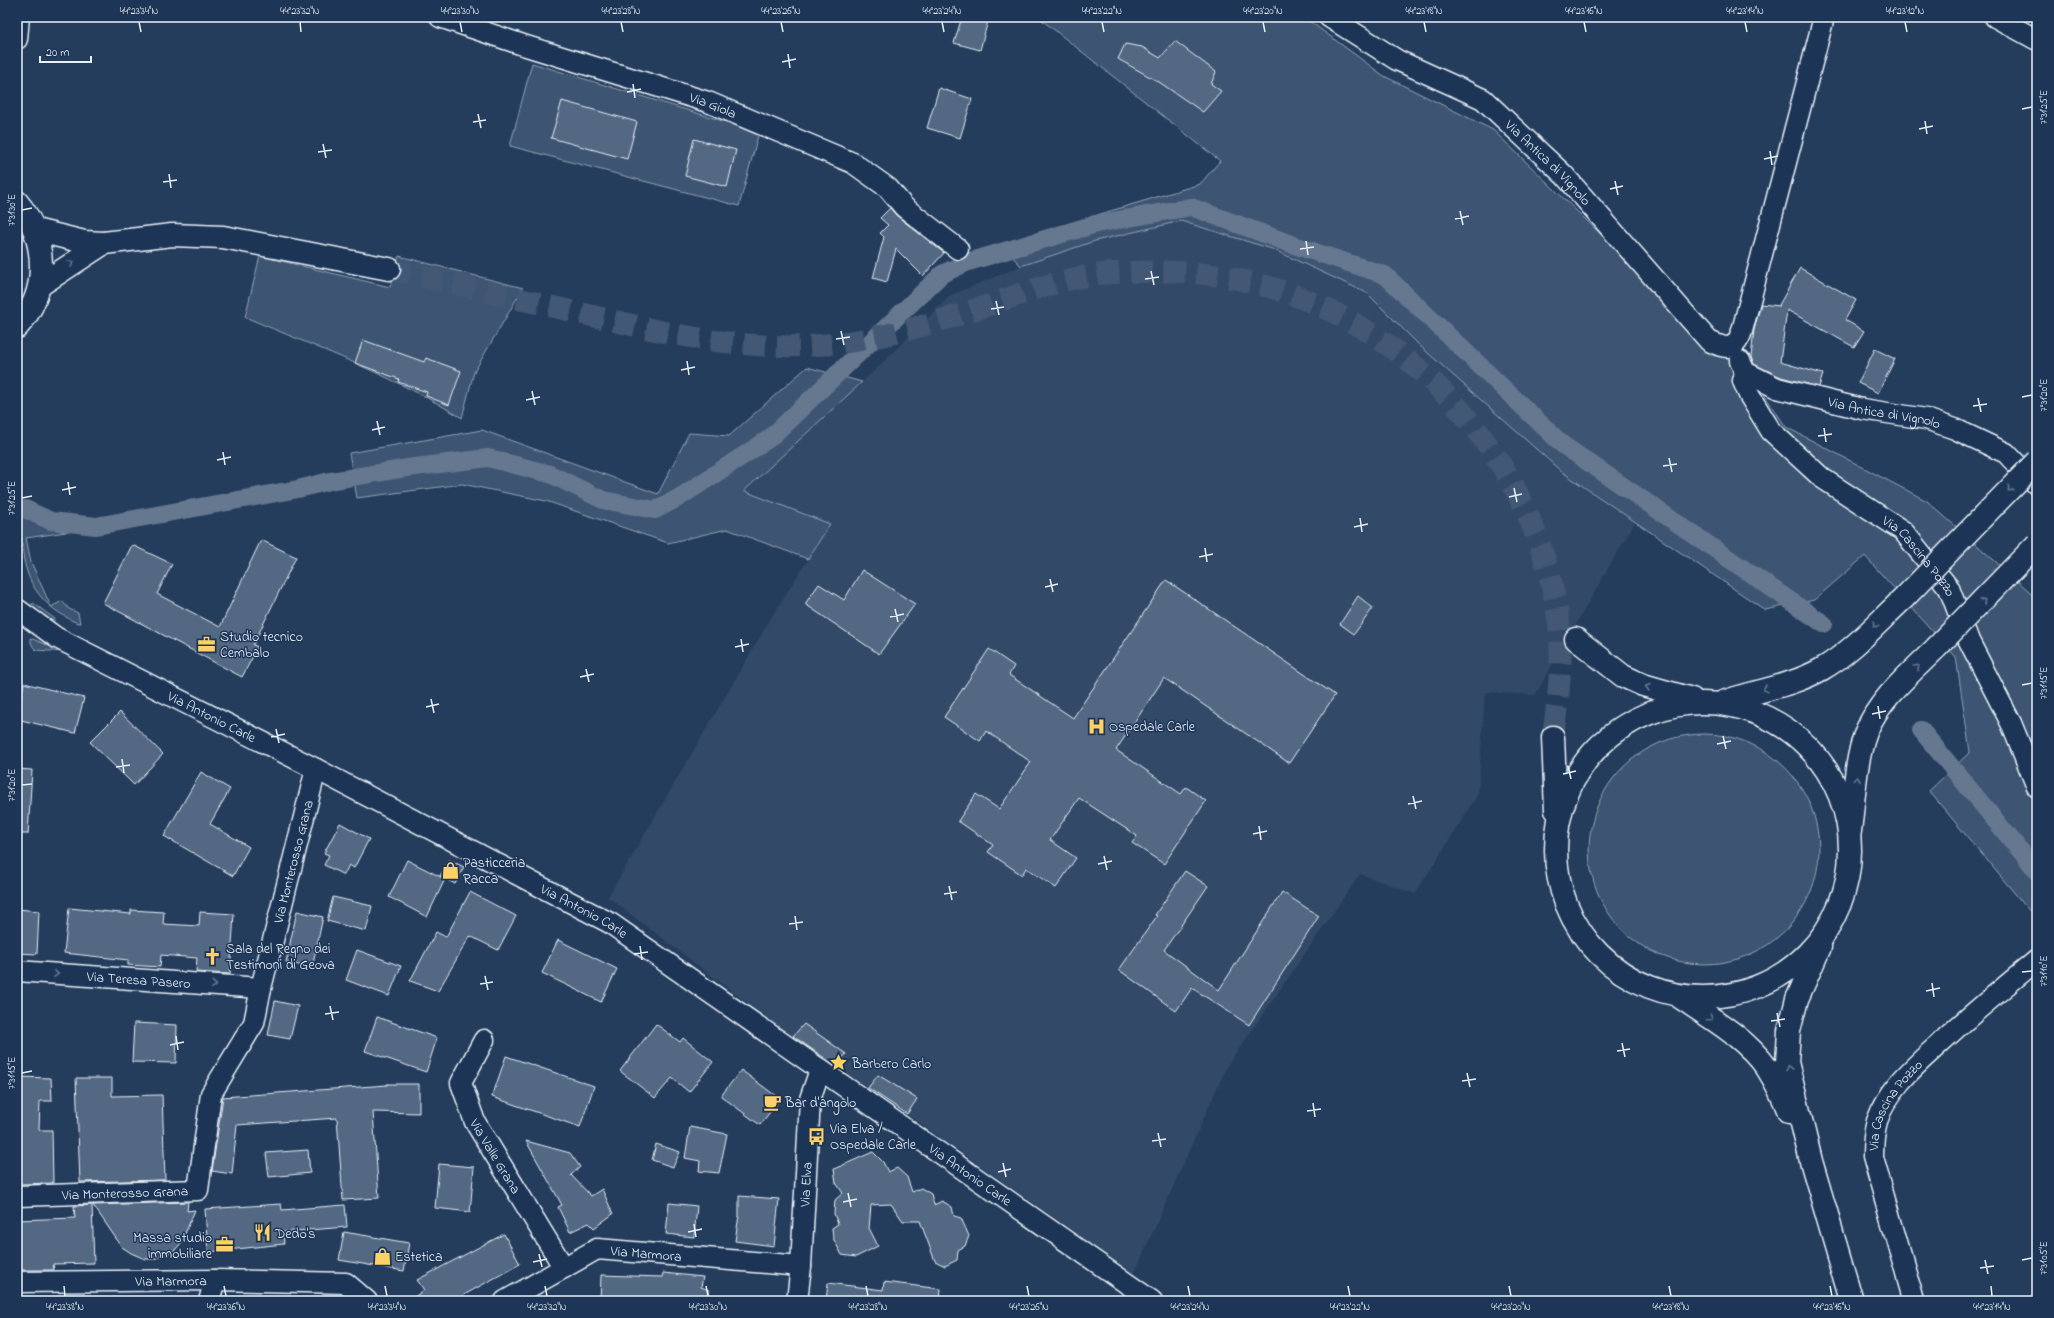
<svg xmlns="http://www.w3.org/2000/svg" width="2054" height="1318" viewBox="0 0 2054 1318" font-family="'Indie Flower',sans-serif">
<rect width="100%" height="100%" fill="#253d5d"/>
<filter id="ink" filterUnits="userSpaceOnUse"><feTurbulence type="fractalNoise" baseFrequency=".025" numOctaves="2"/><feDisplacementMap in="SourceGraphic" scale="8" xChannelSelector="R" yChannelSelector="G"/><feConvolveMatrix kernelMatrix="1 2 1 2 8 2 1 2 1" color-interpolation-filters="sRGB"/></filter>
<g filter="url(#ink)">
<polygon fill="#334a68" points="1181,221 1272,249 1367,293 1419,345 1562,472 1635,522 1535,695 1485,692 1478,794 1415,894 1360,874 1227,1066 1134,1274 907,1114 792,1037 608,897 774,613 830,525 744,491 875,370 951,295 1021,266 1095,241"/>
<g fill="#3e5472" stroke="#93a2b5">
<polygon points="1038,17 1304,17 1384,76 1493,130 1617,250 1747,369 1786,427 1927,501 2029,591 2037,602 2037,920 1929,791 1970,752 1956,657 1865,556 1814,600 1765,610 1562,472 1419,345 1367,293 1272,249 1181,221 1095,241 1021,266 1001,244 1200,184 1220,161"/>
<polygon points="532,63 759,132 739,206 510,146"/>
<path d="M260 256 390 287 399 256 523 288 474 372 462 418C394 376 318 348 245 317Z"/>
<polygon points="807,367 862,382 744,491 830,524 808,559 727,529 668,543 546,501 462,484 357,498 349,453 482,430 658,494 689,433 729,436"/>
<path d="M22 514C36 522 49 529 66 532L26 538 31 562 51 607 62 601 69 609 78 613 80 623C74 623 67 617 61 614 23 590 20 554 22 514Z"/>
<polygon points="33,603 55,619 53,623 30,607"/>
<polygon points="30,638 65,652 36,650 32,645"/>
<circle cx="1704" cy="849" r="115"/>
</g>
<g fill="none" stroke-linecap="round" stroke-linejoin="round">
<g stroke="#657890" stroke-width="18">
<polyline points="25,509 51,521 96,526 298,489 330,481 407,468 488,458 550,474 603,500 655,510 680,497 770,438 942,274 968,262 1096,224 1191,207 1294,245 1385,275 1563,445 1824,624"/>
<polyline points="1921,730 2037,871"/>
</g>
</g>
<g fill="#536782" stroke="#e8f1f8">
<polygon points="962,17 989,17 980,50 954,43"/>
<polygon points="1175,41 1216,72 1211,84 1221,91 1203,112 1159,82 1118,59 1125,44 1142,47 1160,58"/>
<polygon points="939,88 972,99 960,138 927,128"/>
<polygon points="562,101 637,122 627,159 551,138"/>
<polygon points="694,139 736,150 727,187 685,176"/>
<polygon points="890,208 897,216 944,253 923,276 896,249 887,282 873,278 884,237 880,233 888,225 880,218"/>
<polygon points="1800,268 1856,300 1845,320 1864,331 1854,347 1787,310 1780,362 1823,374 1819,387 1781,377 1754,364 1751,357 1754,330 1761,304 1780,306 1779,305"/>
<polygon points="363,340 424,362 426,358 461,371 449,405 426,396 427,392 398,382 399,379 355,363"/>
<polygon points="1875,349 1895,359 1878,393 1858,383"/>
<polygon points="261,540 296,557 253,645 258,647 242,677 103,603 132,545 172,564 157,594 220,627"/>
<polygon points="862,570 915,604 879,654 805,604 819,584 844,600"/>
<polygon points="1166,580 1335,695 1289,763 1164,678 1116,750 1181,794 1186,787 1206,801 1164,864 1132,843 1137,836 1079,798 1050,840 1076,858 1056,888 1026,868 1022,875 988,852 993,845 958,821 976,794 999,809 1031,762 986,731 980,741 944,717 989,649 1014,666 1009,675 1073,718"/>
<polygon points="1358,596 1373,608 1354,634 1340,624"/>
<polygon points="24,683 84,698 75,733 17,719"/>
<polygon points="120,712 163,754 134,785 90,742"/>
<polygon points="17,769 32,770 28,834 17,834"/>
<polygon points="201,772 230,789 210,824 249,847 233,876 164,836"/>
<polygon points="340,823 369,839 354,868 349,865 344,875 324,865 329,855 324,853"/>
<polygon points="407,860 445,879 427,917 389,897"/>
<polygon points="449,860 464,867 455,884 440,876"/>
<polygon points="1185,871 1208,886 1164,950 1219,990 1282,892 1319,916 1249,1025 1192,988 1176,1011 1119,970 1157,916 1155,915"/>
<polygon points="470,892 516,916 498,950 470,936 438,991 410,981 436,932 446,937"/>
<polygon points="333,897 372,906 366,931 327,921"/>
<polygon points="69,908 131,914 131,910 164,912 163,924 199,926 200,912 234,914 230,974 196,972 197,958 161,955 160,967 128,965 128,960 64,953"/>
<polygon points="17,909 39,911 37,954 17,953"/>
<polygon points="297,911 323,917 312,968 286,962"/>
<polygon points="558,940 617,969 601,1002 542,973"/>
<polygon points="357,950 401,966 389,996 346,980"/>
<polygon points="275,1001 298,1006 290,1039 268,1035"/>
<polygon points="377,1017 437,1038 426,1072 365,1051"/>
<polygon points="134,1023 177,1025 176,1063 132,1062"/>
<polygon points="656,1024 680,1042 683,1038 713,1062 689,1092 672,1078 655,1098 620,1071"/>
<polygon points="804,1024 846,1054 836,1066 793,1036"/>
<polygon points="506,1056 594,1086 580,1127 492,1097"/>
<polygon points="741,1070 780,1099 760,1125 721,1096"/>
<polygon points="878,1075 917,1099 907,1114 868,1088"/>
<polygon points="17,1077 51,1078 52,1101 40,1101 39,1130 52,1130 53,1183 19,1184"/>
<polygon points="76,1078 112,1078 112,1096 162,1095 165,1180 80,1182"/>
<polygon points="387,1084 419,1084 419,1113 373,1112 379,1198 343,1200 337,1118 237,1125 232,1174 212,1171 223,1097 387,1085"/>
<polygon points="690,1127 727,1134 719,1173 699,1171 700,1161 685,1158"/>
<polygon points="526,1141 570,1153 580,1167 571,1175 591,1196 602,1189 613,1214 594,1228 589,1223 570,1232 558,1207 562,1205"/>
<polygon points="656,1144 680,1152 673,1167 652,1160"/>
<polygon points="308,1150 310,1173 269,1177 266,1153"/>
<polygon points="873,1152 883,1162 888,1172 897,1168 907,1177 912,1192 921,1188 931,1194 934,1205 942,1201 952,1207 954,1216 961,1218 969,1236 965,1246 958,1250 957,1260 945,1266 935,1261 920,1221 903,1221 891,1204 871,1205 869,1228 878,1246 856,1257 842,1255 833,1238 832,1228 838,1224 834,1214 835,1200 843,1193 836,1183 834,1169"/>
<polygon points="439,1164 474,1167 470,1212 435,1208"/>
<polygon points="739,1196 779,1199 774,1246 735,1241 739,1215"/>
<polygon points="188,1202 187,1211 195,1210 181,1243 175,1250 154,1259 145,1259 131,1253 122,1247 93,1205"/>
<polygon points="669,1203 697,1206 694,1237 666,1234"/>
<polygon points="281,1204 282,1210 345,1205 347,1227 283,1232 284,1244 208,1252 205,1209"/>
<polygon points="92,1205 94,1263 53,1264 54,1270 18,1270 17,1220 75,1218 74,1206"/>
<polygon points="344,1232 409,1243 404,1271 339,1260"/>
<polygon points="504,1234 520,1264 462,1296 464,1301 409,1301 424,1290 417,1280"/>
<polygon points="663,1273 703,1277 701,1287 709,1290 706,1301 600,1301 601,1275 662,1277"/>
<polygon points="884,1282 941,1289 940,1301 826,1301 828,1283 883,1290"/>
</g>
<g fill="none" stroke-linecap="round" stroke-linejoin="round">
<path stroke="#425874" stroke-width="22" stroke-dasharray="22 11" stroke-linecap="butt" d="M389 269C450 283 510 297 571 311 646 328 719 348 798 346 863 345 925 326 986 306 1024 293 1062 278 1101 274 1138 271 1176 270 1213 275 1387 298 1533 445 1558 618 1564 658 1558 698 1553 737"/>
<defs>
<g id="minor">
<path id="s1" d="M440 17 523 45 708 102 853 163 888 188 904 207 958 249"/>
<path id="s2" d="M1329 17 1397 60 1483 99 1564 175 1709 341C1726 349 1735 352 1742 331L1824 17"/>
<polyline points="1995,17 2037,40"/>
<polyline points="17,39 19,17"/>
<path id="s3" d="M1740 361 1745 372 1777 388 1862 409 1926 419 1955 429 2006 453 2037 485"/>
<path id="s4" d="M1745 372 1743 381 1749 395 1771 431 1822 478 1903 531 1949 588 1969 641 2011 723 2037 787"/>
<path id="s5" d="M17 609 57 638 316 769 610 923 1152 1301"/>
<path id="s6" d="M17 971 261 988"/>
<path id="s7" d="M484 1040 461 1083 475 1122 564 1268"/>
<path id="s8" d="M18 1196 198 1190 211 1094 254 1023 261 988 316 769"/>
<path id="s9" d="M17 1282 215 1280 346 1283 367 1301"/>
<polyline points="209,1301 215,1280"/>
<path id="s10" d="M505 1301 597 1249 801 1266"/>
<path id="s11" d="M797 1301 801 1266 810 1099 820 1070"/>
<path id="s12" d="M1914 1301 1873 1157C1873 1145 1874 1132 1877 1121 1888 1089 1914 1067 1938 1045 1970 1015 2003 988 2037 960"/>
</g>
<g id="major">
<path d="M17 202C48 238 50 293 17 327"/>
<polyline points="35,230 84,242 104,243 172,235 223,237 389,269"/>
<polyline points="40,285 104,243"/>
<polyline points="1576,639 1623,676 1643,685 1692,699"/>
<circle cx="1703" cy="850" r="147"/>
<polyline points="1553,737 1556,810"/>
<polyline points="1820,947 1797,999 1789,1031 1787,1062 1811,1161 1852,1301"/>
<path d="M1678 996C1709 1017 1745 1037 1767 1068 1776 1082 1783 1097 1789 1112"/>
</g>
<g id="highway">
<path d="M1723 702C1755 691 1792 686 1822 669 1853 651 1878 622 1904 598"/>
<path d="M1850 831C1854 800 1855 761 1866 732 1879 699 1911 673 1936 648"/>
</g>
</defs>
<use href="#minor" stroke="#e8f1f8" stroke-width="23"/>
<use href="#major" stroke="#e8f1f8" stroke-width="25"/>
<use href="#highway" stroke="#e8f1f8" stroke-width="25"/>
<use href="#minor" stroke="#1d3557" stroke-width="20"/>
<use href="#major" stroke="#1d3557" stroke-width="22"/>
<use href="#highway" stroke="#1d3557" stroke-width="22"/>
<defs>
<g id="highway-bridge">
<polyline points="1904,598 2037,461"/>
<polyline points="1936,648 2037,544"/>
</g>
</defs>
<use href="#highway-bridge" stroke="#e8f1f8" stroke-width="25" stroke-linecap="butt"/>
<use href="#highway-bridge" stroke="#1d3557" stroke-width="22"/>
</g>
<defs><path id="oneway-chevron" d="M-2-3.5L2.5 0L-2 3.5" fill="none" stroke-width="1.6" stroke-linecap="round" stroke-linejoin="round"/></defs>
<g stroke="#64778f">
<use href="#oneway-chevron" transform="translate(71 263) rotate(-34)"/>
<use href="#oneway-chevron" transform="translate(2010 489) rotate(133)"/>
<use href="#oneway-chevron" transform="translate(1983 601) rotate(-45)"/>
<use href="#oneway-chevron" transform="translate(1875 625) rotate(137)"/>
<use href="#oneway-chevron" transform="translate(1917 667) rotate(-45)"/>
<use href="#oneway-chevron" transform="translate(1648 687) rotate(-163)"/>
<use href="#oneway-chevron" transform="translate(1765 689) rotate(164)"/>
<use href="#oneway-chevron" transform="translate(1857 779) rotate(-82)"/>
<use href="#oneway-chevron" transform="translate(56 974) rotate(4)"/>
<use href="#oneway-chevron" transform="translate(214 985) rotate(4)"/>
<use href="#oneway-chevron" transform="translate(1710 1018) rotate(35)"/>
<use href="#oneway-chevron" transform="translate(1789 1068) rotate(-103)"/>
</g>
</g>
<path fill="none" stroke="#e8f1f8" stroke-width="1.5" d="M139 22 141 32M300 22 301 32M460 22 462 32M621 22 623 32M781 22 783 32M942 22 944 32M1102 22 1104 32M1263 22 1265 32M1424 22 1426 32M1584 22 1586 32M1745 22 1747 32M1905 22 1907 32M788 54 790 68M782 62 796 59M633 84 635 98M627 92 641 89M2022 109 2032 107M478 114 481 128M1925 121 1927 134M473 122 486 120M1919 129 1933 126M323 144 326 158M1770 151 1772 165M318 152 332 150M1764 159 1778 156M169 174 171 188M1615 181 1618 195M163 182 177 180M1610 189 1623 186M22 210 32 208M1460 211 1463 225M1455 219 1469 216M1306 241 1308 255M1300 249 1314 247M1151 271 1154 285M1145 279 1159 277M996 301 999 315M991 309 1004 307M841 331 844 345M836 339 850 337M687 361 689 375M681 370 695 367M532 391 535 405M2022 397 2032 395M1978 398 1981 412M526 400 540 397M1973 406 1987 404M377 421 380 435M1824 428 1826 442M372 430 385 427M1818 436 1832 434M223 452 225 465M1669 458 1672 472M217 460 231 457M1663 466 1677 464M68 482 70 495M1514 488 1517 502M62 490 76 487M1509 497 1522 494M22 498 32 496M1360 518 1362 532M1354 527 1368 524M1205 548 1207 562M1199 557 1213 554M1050 579 1053 592M1045 587 1058 584M895 609 898 622M890 617 904 614M741 639 743 652M735 647 749 644M586 669 589 682M580 677 594 674M2022 685 2032 683M431 699 434 713M1878 706 1880 719M426 707 439 704M1872 714 1886 711M276 729 279 743M1723 736 1726 749M271 737 285 734M1717 744 1731 741M122 759 124 773M1568 766 1571 779M116 767 130 765M1563 774 1576 771M22 785 32 784M1413 796 1416 809M1408 804 1422 801M1259 826 1261 840M1253 834 1267 831M1104 856 1107 870M1098 864 1112 861M949 886 952 900M944 894 957 892M795 916 797 930M789 924 803 922M640 946 642 960M634 954 648 952M2022 972 2032 971M485 976 488 990M1932 983 1934 997M480 984 493 982M1926 991 1940 988M330 1006 333 1020M1777 1013 1780 1027M325 1014 339 1012M1771 1021 1785 1019M176 1036 178 1050M1622 1043 1625 1057M170 1045 184 1042M1617 1051 1630 1049M22 1073 32 1071M1467 1073 1470 1087M1462 1081 1476 1079M1313 1103 1315 1117M1307 1111 1321 1109M1158 1133 1161 1147M1152 1141 1166 1139M1003 1163 1006 1177M998 1172 1011 1169M848 1193 851 1207M843 1202 857 1199M694 1224 696 1237M688 1232 702 1229M539 1254 542 1267M1985 1260 1988 1274M2022 1260 2032 1258M533 1262 547 1259M1980 1268 1994 1266M64 1286 65 1296M224 1286 226 1296M385 1286 387 1296M545 1286 547 1296M706 1286 708 1296M866 1286 868 1296M1027 1286 1029 1296M1188 1286 1190 1296M1348 1286 1350 1296M1509 1286 1511 1296M1669 1286 1671 1296M1830 1286 1832 1296M1991 1286 1992 1296"/>
<defs>
<symbol id="office-bare" viewBox="-9 -9 18 18"><path d="M-6-3h4V-5.5h4V-3h4V5H-6ZM-1-4.5V-3h2v-1.5ZM-6 0V1H6V0Z" fill="#ffd166" stroke="#1d3557" stroke-width="2.5" paint-order="stroke"/></symbol>
<symbol id="hospital-bare" viewBox="-9 -9 18 18"><path d="M-5-5h3v3.5h4V-5h3V5h-3V1.5h-4V5h-3Z" fill="#ffd166" stroke="#1d3557" stroke-width="2.5" paint-order="stroke"/></symbol>
<symbol id="shop-bare" viewBox="-9 -9 18 18"><path d="M-5-2.5h2.3a2.7 3.5 0 0 1 5.4 0H5L5.5 6h-11ZM-1.5-2.5h3a1.5 2.3 0 0 0-3 0Z" fill="#ffd166" stroke="#1d3557" stroke-width="2.5" paint-order="stroke"/></symbol>
<symbol id="church-bare" viewBox="-9 -9 18 18"><path d="M-1.2-6h2.4v3.5h3.3v2.4h-3.3V6h-2.4V-.1h-3.3v-2.4h3.3Z" fill="#ffd166" stroke="#1d3557" stroke-width="2.5" paint-order="stroke"/></symbol>
<symbol id="sight-bare" viewBox="-9 -9 18 18"><path d="M0-6L1.8-2.2L6-1.7L2.9 1.2L3.7 5.4L0 3.3L-3.7 5.4L-2.9 1.2L-6-1.7L-1.8-2.2Z" fill="#ffd166" stroke="#1d3557" stroke-width="2.5" paint-order="stroke"/></symbol>
<symbol id="cafe-bare" viewBox="-9 -9 18 18"><path d="M-5.5-4.5H6V0H3Q3 3.5 0 3.5H-2.5Q-5.5 3.5-5.5 0ZM3-3.2v2h1.7v-2ZM-6 4.5H4V6H-6Z" fill="#ffd166" stroke="#1d3557" stroke-width="2.5" paint-order="stroke"/></symbol>
<symbol id="bus-bare" viewBox="-9 -9 18 18"><path d="M-5-6H5V4H4V6H2V4H-2V6H-4V4H-5ZM-3.5-4V0h7V-4ZM-3.5 1.2v1.5H-2V1.2ZM2 1.2v1.5H3.5V1.2Z" fill="#ffd166" stroke="#1d3557" stroke-width="2.5" paint-order="stroke"/></symbol>
<symbol id="restaurant-bare" viewBox="-9 -9 18 18"><path d="M-5-6h1v4h1v-4h1v4h1v-4h1v5L-1.5 .5V6h-2V.5L-5-1ZM5-6V6H3V1.5H1.5Q1.5-4 5-6Z" fill="#ffd166" stroke="#1d3557" stroke-width="2.5" paint-order="stroke"/></symbol>
</defs>
<g fill-rule="evenodd">
<use href="#office-bare" x="194" y="632" width="25" height="25"/>
<use href="#hospital-bare" x="1084" y="714" width="25" height="25"/>
<use href="#shop-bare" x="438" y="858" width="25" height="25"/>
<use href="#church-bare" x="200" y="944" width="25" height="25"/>
<use href="#sight-bare" x="826" y="1050" width="25" height="25"/>
<use href="#cafe-bare" x="760" y="1090" width="25" height="25"/>
<use href="#bus-bare" x="804" y="1124" width="25" height="25"/>
<use href="#restaurant-bare" x="250" y="1220" width="25" height="25"/>
<use href="#office-bare" x="212" y="1232" width="25" height="25"/>
<use href="#shop-bare" x="370" y="1244" width="25" height="25"/>
</g>
<g text-anchor="middle" stroke-width="3" stroke-linejoin="round" paint-order="stroke">
<g font-size="14" fill="#e8f1f8" stroke="#1d3557">
<text dy="5" stroke="none"><textPath href="#s1" startOffset="287">Via Giola</textPath></text>
<text dy="5" stroke="none"><textPath href="#s2" startOffset="266">Via Antica di Vignolo</textPath></text>
<text dy="5" stroke="none"><textPath href="#s3" startOffset="158">Via Antica di Vignolo</textPath></text>
<text dy="5" stroke="none"><textPath href="#s4" startOffset="262">Via Cascina Pozzo</textPath></text>
<text dy="5" stroke="none"><textPath href="#s5" startOffset="223">Via Antonio Carle</textPath></text>
<text dy="5" stroke="none"><textPath href="#s8" startOffset="526">Via Monterosso Grana</textPath></text>
<text dy="5" stroke="none"><textPath href="#s5" startOffset="643">Via Antonio Carle</textPath></text>
<text dy="5" stroke="none"><textPath href="#s6" startOffset="122">Via Teresa Pasero</textPath></text>
<text dy="5" stroke="none"><textPath href="#s12" startOffset="208">Via Cascina Pozzo</textPath></text>
<text dy="5" stroke="none"><textPath href="#s7" startOffset="130">Via Valle Grana</textPath></text>
<text dy="5" stroke="none"><textPath href="#s5" startOffset="1111">Via Antonio Carle</textPath></text>
<text dy="5" stroke="none"><textPath href="#s11" startOffset="117">Via Elva</textPath></text>
<text dy="5" stroke="none"><textPath href="#s8" startOffset="107">Via Monterosso Grana</textPath></text>
<text dy="5" stroke="none"><textPath href="#s10" startOffset="155">Via Marmora</textPath></text>
<text dy="5" stroke="none"><textPath href="#s9" startOffset="154">Via Marmora</textPath></text>
</g>
<g font-size="14" fill="#e8f1f8" stroke="#1d3557" text-anchor="start">
<text x="220" y="641">Studio tecnico<tspan x="220" dy="16">Cembalo</tspan></text>
<text x="1109" y="731">Ospedale Carle</text>
<text x="463" y="867">Pasticceria<tspan x="463" dy="16">Racca</tspan></text>
<text x="226" y="953">Sala del Regno dei<tspan x="226" dy="16">Testimoni di Geova</tspan></text>
<text x="852" y="1068">Barbero Carlo</text>
<text x="785" y="1107">Bar d'angolo</text>
<text x="830" y="1133">Via Elva /<tspan x="830" dy="16">Ospedale Carle</tspan></text>
<text x="275" y="1238">Dedo's</text>
<text x="212" y="1242" text-anchor="end">Massa studio<tspan x="212" dy="16">immobiliare</tspan></text>
<text x="395" y="1261">Estetica</text>
</g>
</g>
<rect width="2054" height="1318" fill="none" stroke="#1d3557" stroke-width="44"/>
<path d="M40 56v6h51v-6" fill="none" stroke="#e8f1f8" stroke-width="2"/>
<text x="46" y="56" font-size="12" fill="#e8f1f8" stroke="#1d3557" stroke-width="3" paint-order="stroke">20 m</text>
<rect x="22" y="22" width="2010" height="1274" fill="none" stroke="#e8f1f8" stroke-width="1.5"/>
<g font-size="10" text-anchor="middle" fill="#e8f1f8">
<text x="139" y="14">44°23'34"N</text>
<text x="300" y="14">44°23'32"N</text>
<text x="460" y="14">44°23'30"N</text>
<text x="621" y="14">44°23'28"N</text>
<text x="781" y="14">44°23'26"N</text>
<text x="942" y="14">44°23'24"N</text>
<text x="1102" y="14">44°23'22"N</text>
<text x="1263" y="14">44°23'20"N</text>
<text x="1424" y="14">44°23'18"N</text>
<text x="1584" y="14">44°23'16"N</text>
<text x="1745" y="14">44°23'14"N</text>
<text x="1905" y="14">44°23'12"N</text>
<text transform="translate(2043 107) rotate(-90)" y="4">7°31'25"E</text>
<text transform="translate(11 210) rotate(-90)" y="4">7°31'30"E</text>
<text transform="translate(2043 395) rotate(-90)" y="4">7°31'20"E</text>
<text transform="translate(11 498) rotate(-90)" y="4">7°31'25"E</text>
<text transform="translate(2043 683) rotate(-90)" y="4">7°31'15"E</text>
<text transform="translate(11 785) rotate(-90)" y="4">7°31'20"E</text>
<text transform="translate(2043 971) rotate(-90)" y="4">7°31'10"E</text>
<text transform="translate(11 1073) rotate(-90)" y="4">7°31'15"E</text>
<text transform="translate(2043 1258) rotate(-90)" y="4">7°31'05"E</text>
<text x="65" y="1310">44°23'38"N</text>
<text x="226" y="1310">44°23'36"N</text>
<text x="387" y="1310">44°23'34"N</text>
<text x="547" y="1310">44°23'32"N</text>
<text x="708" y="1310">44°23'30"N</text>
<text x="868" y="1310">44°23'28"N</text>
<text x="1029" y="1310">44°23'26"N</text>
<text x="1190" y="1310">44°23'24"N</text>
<text x="1350" y="1310">44°23'22"N</text>
<text x="1511" y="1310">44°23'20"N</text>
<text x="1671" y="1310">44°23'18"N</text>
<text x="1832" y="1310">44°23'16"N</text>
<text x="1992" y="1310">44°23'14"N</text>
</g>
</svg>
